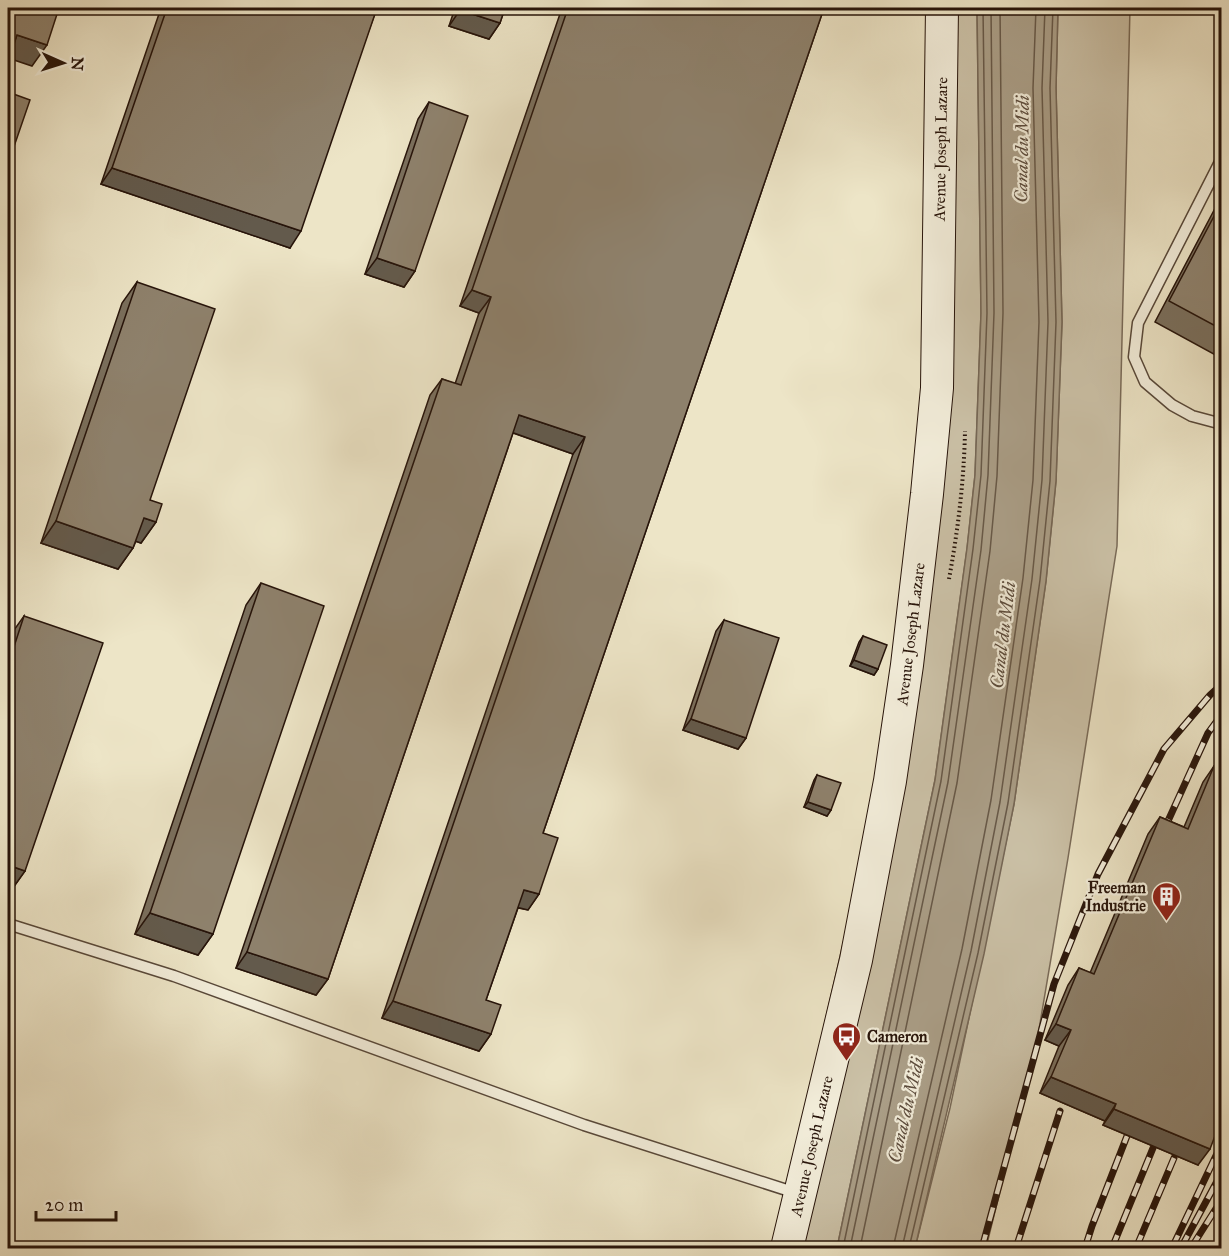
<svg xmlns="http://www.w3.org/2000/svg" width="1229" height="1256" viewBox="0 0 1229 1256" font-family="'IM FELL Great Primer',serif">
<rect width="100%" height="100%" fill="#ede5c7"/>
<filter id="stains"><feTurbulence type="fractalNoise" baseFrequency=".00333" numOctaves="4"/><feColorMatrix values="0 0 0 0 .2 0 0 0 0 .09 0 0 0 0 .02 0 0 0 .5 -.17"/></filter>
<radialGradient id="worn" r=".72"><stop offset=".6" stop-color="#630" stop-opacity="0"/><stop offset="1" stop-color="#630" stop-opacity=".3"/></radialGradient>
<g fill="#cbc1a7" stroke="#796a58" stroke-width="1.5">
<polygon points="942,8 977,8 981,313 975,475 967,549 935,780 837,1248 773,1248 907,665"/>
<polygon points="1058,8 1130,8 1117,546 1068,858 1037,1041 986,1248 915,1248 950,1108 1014,804 1046,581 1056,481 1062,322 1056,88"/>
</g>
<polygon fill="#aa9e87" stroke="#766755" stroke-width="1.5" points="977,8 1058,8 1056,88 1062,322 1056,481 1046,581 1014,804 984,954 915,1248 837,1248 935,780 967,548 975,475 981,313"/>
<g fill="none" stroke-linecap="round" stroke-linejoin="round">
<g stroke="#685948" stroke-width="1.5">
<polyline points="843,1248 941,781 973,549 981,475 987,313 983,8"/>
<polyline points="850,1248 948,782 981,550 988,475 994,313 991,8"/>
<polyline points="860,1248 957,783 990,551 997,476 1003,313 1000,8"/>
<polyline points="893,1248 962,949 991,800 1023,578 1033,480 1039,322 1033,88 1036,8"/>
<polyline points="902,1248 971,951 1000,802 1032,579 1042,480 1048,322 1042,88 1045,8"/>
<polyline points="909,1248 978,953 1008,803 1040,580 1050,481 1056,322 1050,88 1053,8"/>
</g>
<defs>
<g id="lane">
<polyline points="1222,158 1138,323 1134,357 1145,382 1172,405 1192,416 1222,424"/>
<polyline points="8,924 174,976 584,1125 796,1193"/>
</g>
<polyline id="secondary" points="787,1248 856,960 890,781 907,665 927,494 937,388 942,8"/>
</defs>
<use href="#lane" stroke="#584839" stroke-width="13"/>
<use href="#secondary" stroke="#27140a" stroke-width="34"/>
<path stroke="#27140a" stroke-width="4" stroke-dasharray="1.5 3" stroke-linecap="butt" d="M949 579C958 530 964 481 965 431"/>
<use href="#lane" stroke="#f3eedb" stroke-width="10"/>
<use href="#secondary" stroke="#f3eedb" stroke-width="32"/>
<defs>
<g id="rail">
<polyline points="1163,832 1208,733 1222,714"/>
<polyline points="982,1248 1054,984 1098,874 1164,749 1210,695 1222,684"/>
<polyline points="1016,1248 1060,1111"/>
<polyline points="1085,1248 1092,1226 1127,1136"/>
<polyline points="1112,1248 1153,1148"/>
<polyline points="1136,1248 1174,1158"/>
<polyline points="1172,1248 1222,1143"/>
<polyline points="1181,1248 1222,1172"/>
<polyline points="1191,1248 1222,1199"/>
</g>
</defs>
<use href="#rail" stroke="#27140a" stroke-width="7"/>
<use href="#rail" stroke="#f3eedb" stroke-width="4.5" stroke-dasharray="14" stroke-linecap="butt"/>
</g>
<g fill="#7a6f5d" stroke="#27140a" stroke-width="1.5">
<polygon points="161,8 377,8 290,248 101,184"/>
<polygon points="455,8 505,8 500,23 489,39 449,26"/>
<polygon points="562,8 824,8 543,833 539,894 528,910 518,908 486,1000 491,1034 479,1051 382,1018 573,454 513,433 328,979 316,995 236,968 430,395 442,379 455,384 479,313 460,306"/>
<polygon points="429,102 415,271 404,287 365,274 418,119"/>
<polygon points="1221,197 1221,358 1155,322"/>
<polygon points="137,282 150,500 156,522 141,543 136,541 133,548 118,569 41,543 122,303"/>
<polygon points="261,583 213,934 198,955 135,934 246,605"/>
<polygon points="24,616 25,871 10,892 8,891 8,642 9,637"/>
<polygon points="724,620 746,738 738,749 683,730 716,631"/>
<polygon points="863,636 878,669 874,675 850,666 859,642"/>
<polygon points="1214,766 1198,1165 1103,1125 1105,1121 1040,1093 1059,1046 1045,1040 1068,985 1079,968 1090,973 1148,834 1160,817 1184,827 1203,782"/>
<polygon points="817,775 831,810 827,816 804,807 814,780"/>
</g>
<g fill="#635a4c" stroke="#27140a" stroke-width="1.5">
<polygon points="460,10 500,23 489,39 449,26"/>
<polygon points="17,35 47,45 32,66 8,58"/>
<polygon points="112,168 301,231 290,248 101,184"/>
<polygon points="377,258 415,271 404,287 365,274"/>
<polygon points="472,290 491,297 479,313 460,306"/>
<polygon points="519,415 585,437 573,454 508,431"/>
<polygon points="144,518 156,522 141,543 129,539"/>
<polygon points="56,521 133,548 118,569 41,543"/>
<polygon points="854,660 878,669 874,675 850,666"/>
<polygon points="691,719 746,738 738,749 683,730"/>
<polygon points="808,802 831,810 827,816 804,807"/>
<polygon points="8,865 25,871 10,892 8,891"/>
<polygon points="524,890 539,894 528,910 512,906"/>
<polygon points="150,913 213,934 198,955 135,934"/>
<polygon points="247,952 328,979 316,995 236,968"/>
<polygon points="393,1001 491,1034 479,1051 382,1018"/>
<polygon points="1056,1024 1071,1030 1059,1046 1045,1040"/>
<polygon points="1051,1077 1116,1104 1105,1121 1040,1093"/>
<polygon points="1114,1109 1210,1149 1198,1165 1103,1125"/>
</g>
<g fill="#8e816c" stroke="#27140a" stroke-width="1.5">
<polygon points="8,8 59,8 47,45 17,35 8,63"/>
<polygon points="167,8 377,8 301,231 112,168"/>
<polygon points="461,8 505,8 500,23 460,10"/>
<polygon points="568,8 824,8 543,833 558,838 539,894 524,890 486,1000 501,1005 491,1034 393,1001 585,437 519,415 328,979 247,952 442,379 461,385 491,297 472,290"/>
<polygon points="8,92 30,100 8,164"/>
<polygon points="429,102 468,116 415,271 377,258"/>
<polygon points="1221,203 1221,329 1169,301"/>
<polygon points="137,282 215,309 150,500 162,504 156,522 144,518 133,548 56,521"/>
<polygon points="261,583 324,606 213,934 150,913"/>
<polygon points="24,616 103,643 25,871 8,865 8,665"/>
<polygon points="724,620 779,638 746,738 691,719"/>
<polygon points="863,636 887,645 878,669 854,660"/>
<polygon points="1214,766 1221,769 1221,1120 1210,1149 1114,1109 1116,1104 1051,1077 1071,1030 1056,1024 1079,968 1094,974 1160,817 1188,829"/>
<polygon points="817,775 841,783 831,810 808,802"/>
</g>
<defs>
<symbol id="building-pin" viewBox="-11 -11 22 30"><path d="M0 17L-7.5 6A9.5 9.5 0 1 1 7.5 6Z" fill="#8f2418" stroke="#f3eedb"/><path d="M-4-6H4V6H1V3H-1V6H-4ZM-2.5-4.3h1.7v1.8h-1.7ZM.8-4.3h1.7v1.8H.8ZM-2.5-1h1.7V.8h-1.7ZM.8-1h1.7V.8H.8Z" fill="#fff"/></symbol>
<symbol id="bus-pin" viewBox="-11 -11 22 30"><path d="M0 17L-7.5 6A9.5 9.5 0 1 1 7.5 6Z" fill="#8f2418" stroke="#f3eedb"/><path d="M-5-6H5V4H4V6H2V4H-2V6H-4V4H-5ZM-3.5-4V0h7V-4ZM-3.5 1.2v1.5H-2V1.2ZM2 1.2v1.5H3.5V1.2Z" fill="#fff"/></symbol>
</defs>
<g fill-rule="evenodd">
<use href="#building-pin" x="1150" y="880" width="33" height="45"/>
<use href="#bus-pin" x="830" y="1020" width="33" height="45"/>
</g>
<g text-anchor="middle" stroke-width="4.5" stroke-linejoin="round" paint-order="stroke">
<g font-size="16" fill="#27140a" stroke="#f3eedb">
<text transform="translate(940 149) rotate(-89)" y="6">Avenue Joseph Lazare</text>
<text transform="translate(910 634) rotate(-83)" y="6">Avenue Joseph Lazare</text>
<text transform="translate(811 1146) rotate(-77)" y="6">Avenue Joseph Lazare</text>
</g>
<g font-size="16" font-weight="bold" fill="#27140a" stroke="#f3eedb" text-anchor="end">
<text x="1146" y="893">Freeman<tspan x="1146" dy="18">Industrie</tspan></text>
<text x="867" y="1042" text-anchor="start">Cameron</text>
</g>
<g font-size="18" font-style="italic" fill="#5b4b3c" stroke="#f3eedb">
<text transform="translate(1022 149) rotate(-89)" y="6">Canal du Midi</text>
<text transform="translate(1003 635) rotate(-83)" y="6">Canal du Midi</text>
<text transform="translate(906 1110) rotate(-77)" y="6">Canal du Midi</text>
</g>
</g>
<rect width="1229" height="1256" fill="none" stroke="#ede5c7" stroke-width="30"/>
<rect x="9" y="9" width="1211" height="1238" fill="none" stroke="#27140a" stroke-width="3"/>
<rect x="15" y="15" width="1199" height="1226" fill="none" stroke="#27140a" stroke-width="1.5"/>
<g transform="translate(63 63) rotate(93)" stroke="#f3eedb" stroke-width="4.5" paint-order="stroke">
<path d="M0-4.5L10 22L0 15L-10 22Z" fill="#27140a"/>
<text y="-9" font-size="16" font-weight="bold" text-anchor="middle" fill="#27140a">N</text>
</g>
<path d="M36 1211v9h80v-9" fill="none" stroke="#27140a" stroke-width="3"/>
<text x="45" y="1211" font-size="18" fill="#27140a" stroke="#f3eedb" stroke-width="4.5" paint-order="stroke">20 m</text>
<rect width="100%" height="100%" filter="url(#stains)"/>
<rect width="100%" height="100%" fill="url(#worn)"/>
</svg>
